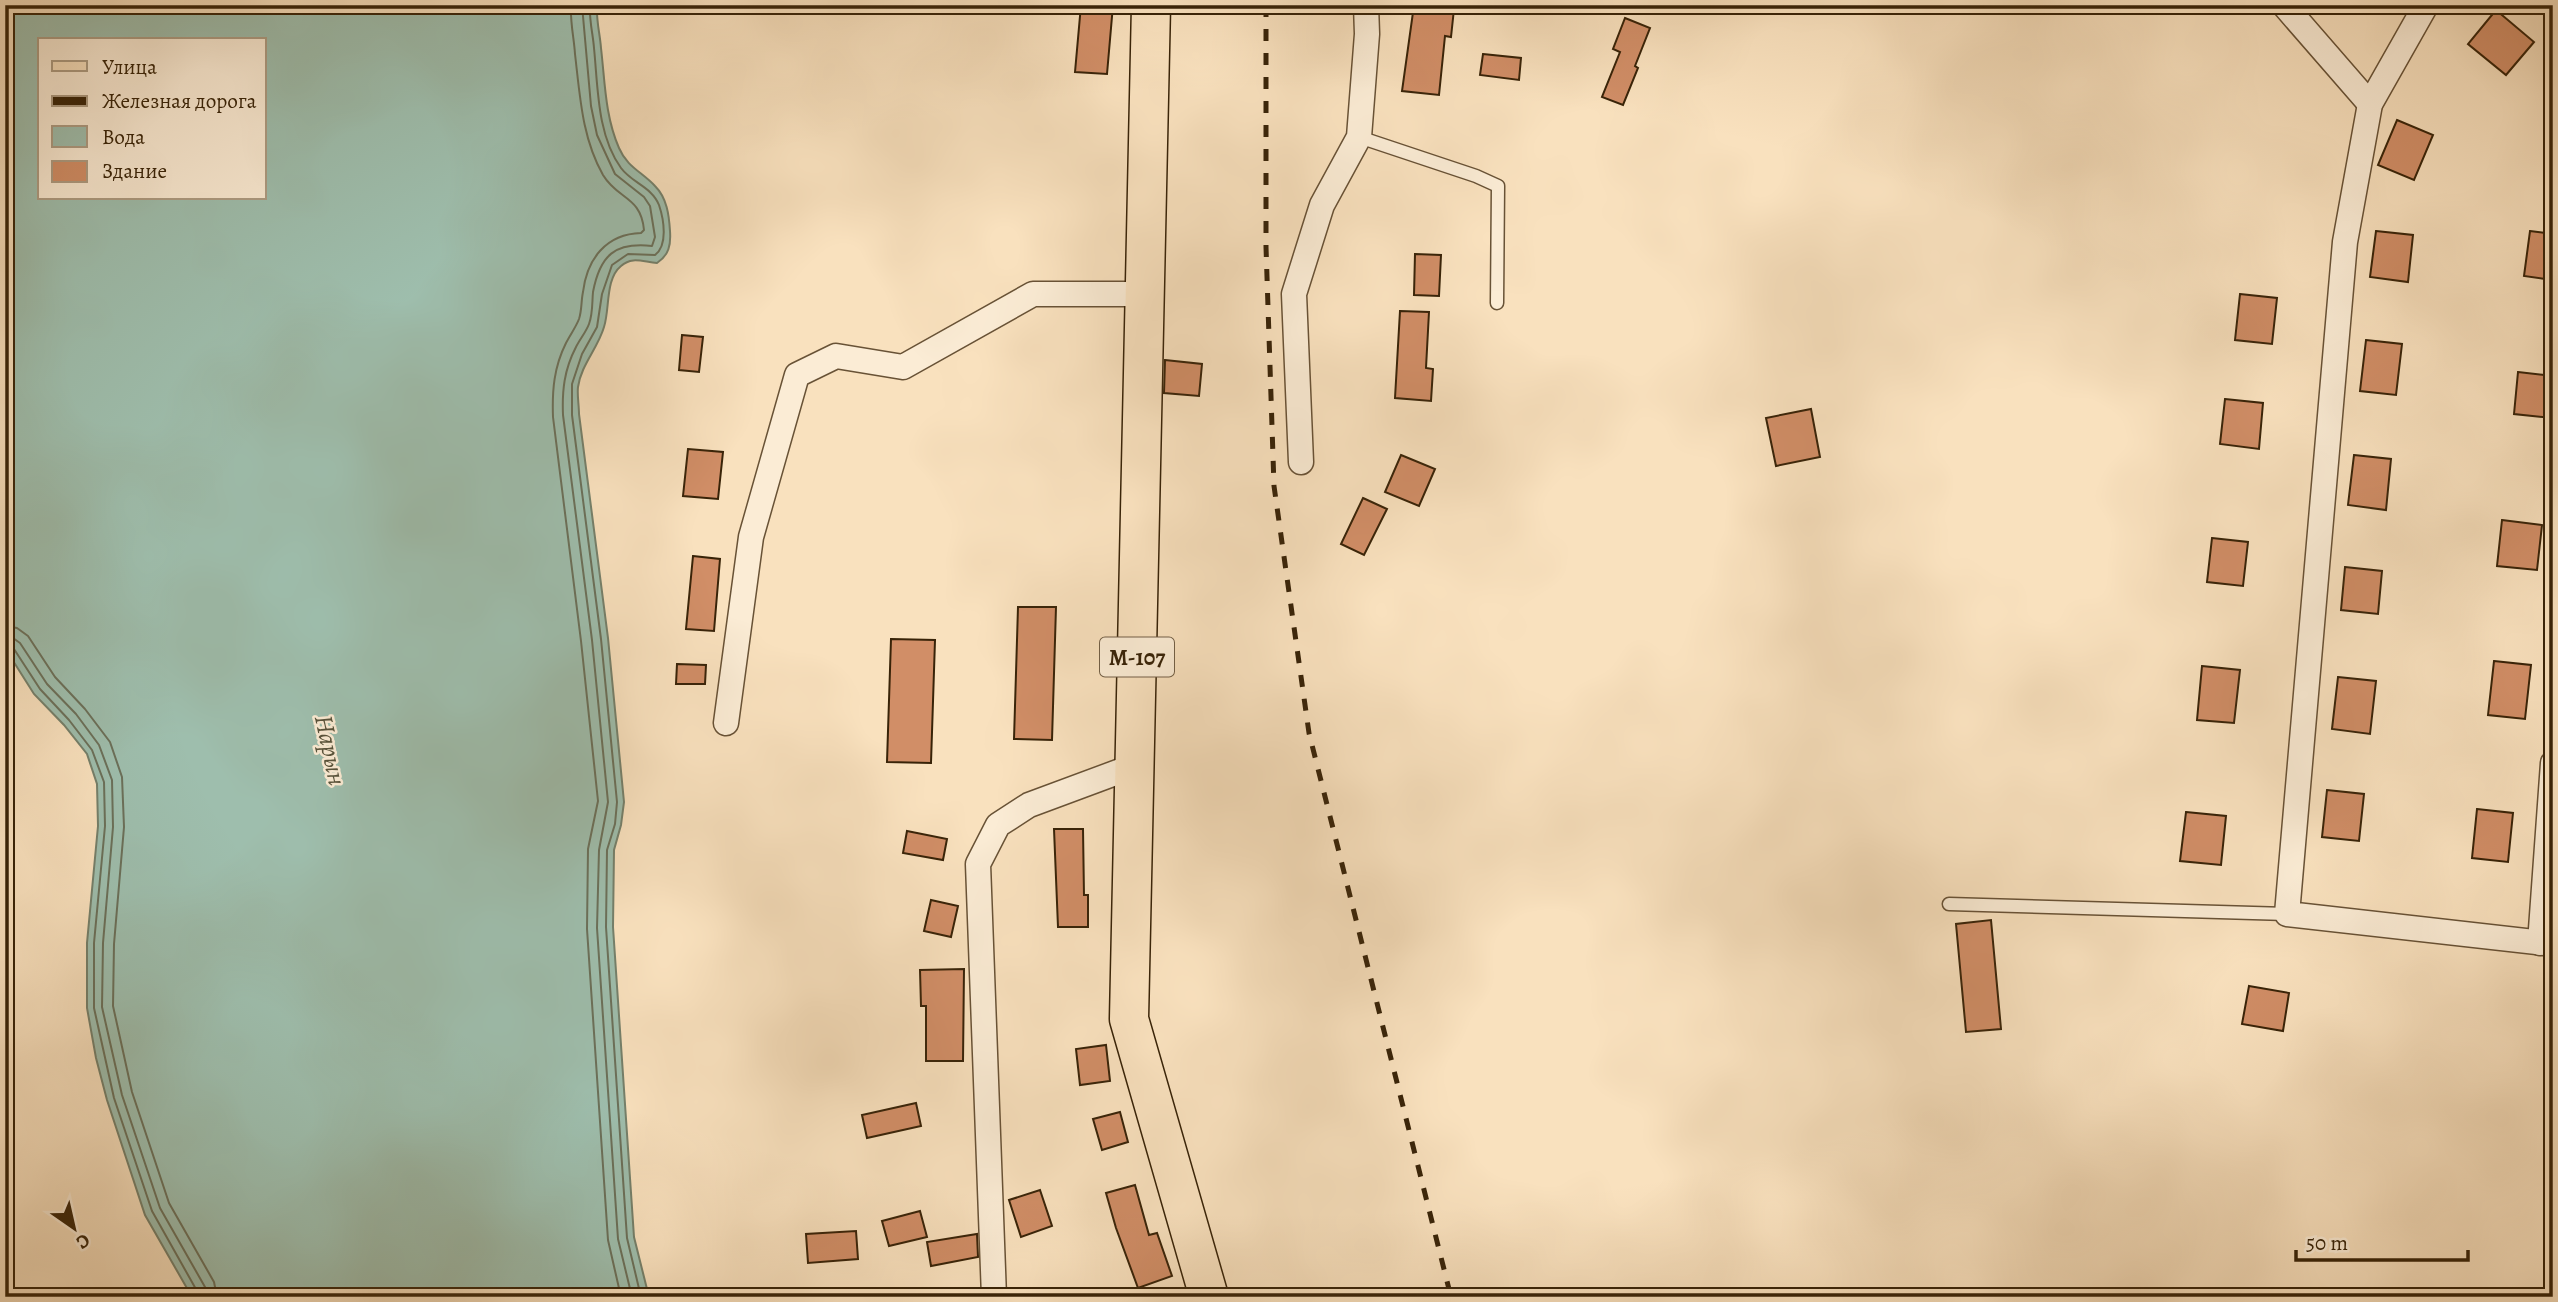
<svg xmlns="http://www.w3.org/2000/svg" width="2558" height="1302" viewBox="0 0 2558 1302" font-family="Alegreya,serif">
<rect width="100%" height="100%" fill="#f9e1be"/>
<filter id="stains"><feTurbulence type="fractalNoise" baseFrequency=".00286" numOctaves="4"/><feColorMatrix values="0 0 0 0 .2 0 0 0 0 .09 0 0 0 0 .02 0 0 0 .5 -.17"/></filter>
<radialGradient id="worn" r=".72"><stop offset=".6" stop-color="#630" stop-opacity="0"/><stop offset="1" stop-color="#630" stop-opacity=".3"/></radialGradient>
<path fill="#9ebead" stroke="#75806b" stroke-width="2" fill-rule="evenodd" d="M5 5H597C596 20 600 34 601 48 605 82 605 116 619 148 627 167 642 172 655 186 667 198 669 215 670 231 671 245 669 255 657 263 643 262 632 256 621 266 605 279 610 309 604 327 598 348 581 365 578 387 577 395 579 405 579 414L608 638 624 802 621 825 614 850 613 927 634 1237 649 1297H192L145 1215 107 1100 96 1058 87 1008V943L98 826 97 784 87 754 64 725 34 694 10 656 5 645ZM40 40H264V198H40Z"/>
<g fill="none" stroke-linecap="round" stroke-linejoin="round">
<g stroke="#6b705a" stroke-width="2">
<path d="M571 5C570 22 574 38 575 54 580 96 582 138 603 175 618 200 641 196 644 230L641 233C606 234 587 259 583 292 581 301 582 310 579 319 576 327 570 335 566 343 554 367 552 390 553 417L581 641 598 801 588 849 587 929 608 1240 621 1297"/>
<path d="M582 5 591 106 597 135 615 174 644 197 650 206 655 237 652 246C615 242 600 255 593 292 592 302 593 313 589 324 586 332 580 339 576 347 564 370 562 391 563 415L592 640 608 802 599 850 597 928 618 1239 632 1297"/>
<path d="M590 5C589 20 593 34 594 48 598 87 597 135 621 168 632 183 652 187 659 205 664 220 668 245 655 255L628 254 612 265 602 294 597 327 582 354 572 384V415L601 639 617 802 615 824 607 850 606 927 627 1238 641 1297"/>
<polyline points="5,626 17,628 28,636 55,677 85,709 110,742 122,777 124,827 114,944 113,1006 132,1092 169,1203 214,1282 217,1297"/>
<polyline points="5,637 13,638 20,643 47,684 76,714 99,745 112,780 113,827 103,943 102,1007 122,1095 160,1208 205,1287 207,1297"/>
<polyline points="5,646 14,649 40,689 69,720 92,750 104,782 105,826 94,943 94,1008 114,1098 152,1211 197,1291 198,1297"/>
</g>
</g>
<g fill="#d18e67" stroke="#382308" stroke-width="2">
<polygon points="1081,5 1113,5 1107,74 1075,72"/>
<polygon points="1414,5 1454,9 1451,37 1445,36 1439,95 1402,91"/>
<polygon points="2496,10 2534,42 2506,75 2468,44"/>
<polygon points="1625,18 1650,28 1635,66 1638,68 1623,105 1602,97 1620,52 1613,49"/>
<polygon points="1483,54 1521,58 1519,80 1480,75"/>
<polygon points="2397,120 2433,135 2414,180 2378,165"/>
<polygon points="2376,231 2413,235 2408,282 2370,277"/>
<polygon points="2530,231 2553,234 2553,280 2524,276"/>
<polygon points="1415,254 1441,255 1439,296 1414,295"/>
<polygon points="2240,294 2277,298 2272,344 2235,340"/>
<polygon points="1400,311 1429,312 1426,368 1433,369 1431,401 1395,398"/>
<polygon points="682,335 703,337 699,372 679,370"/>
<polygon points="2366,340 2402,344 2396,395 2360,391"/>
<polygon points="1165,360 1202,364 1199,396 1164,393"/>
<polygon points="2518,372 2553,376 2551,418 2514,414"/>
<polygon points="2225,399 2263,403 2259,449 2220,444"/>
<polygon points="1811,409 1820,457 1776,466 1766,418"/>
<polygon points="688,449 723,452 718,499 683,496"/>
<polygon points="1401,455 1435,469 1419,506 1385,492"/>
<polygon points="2354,455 2391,459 2386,510 2348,505"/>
<polygon points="1363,498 1387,509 1364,555 1341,544"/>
<polygon points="2502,520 2542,525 2537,570 2497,566"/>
<polygon points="2212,538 2248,542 2243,586 2207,582"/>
<polygon points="693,556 720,559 714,631 686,629"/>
<polygon points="2345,567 2382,571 2378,614 2341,610"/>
<polygon points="1018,607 1056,607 1052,740 1014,739"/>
<polygon points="891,639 935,640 931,763 887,762"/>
<polygon points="2494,661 2531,665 2525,719 2488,715"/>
<polygon points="677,664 706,665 705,684 676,684"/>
<polygon points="2202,666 2240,670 2234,723 2197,720"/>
<polygon points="2338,677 2376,681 2370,734 2332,729"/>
<polygon points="2327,790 2364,794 2359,841 2322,837"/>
<polygon points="2477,809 2513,813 2508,862 2472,858"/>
<polygon points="2186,812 2226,816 2221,865 2180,861"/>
<polygon points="1054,829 1083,829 1084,895 1088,895 1088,927 1058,927"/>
<polygon points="907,831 947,839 943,860 903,853"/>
<polygon points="931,900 958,906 951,937 924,931"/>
<polygon points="1991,920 2001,1029 1966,1032 1956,924"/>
<polygon points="964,969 963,1061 926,1061 926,1006 921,1006 920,970"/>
<polygon points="2249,986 2289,993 2283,1031 2242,1024"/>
<polygon points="1106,1045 1110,1081 1080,1085 1076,1049"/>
<polygon points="916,1103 921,1126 867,1138 862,1115"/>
<polygon points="1120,1112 1128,1142 1102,1150 1093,1119"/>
<polygon points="1135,1185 1149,1235 1157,1233 1172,1276 1138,1288 1116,1228 1106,1193"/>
<polygon points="1040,1190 1052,1226 1021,1237 1009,1200"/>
<polygon points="920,1211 927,1237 889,1246 882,1221"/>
<polygon points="856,1231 858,1259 808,1263 806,1234"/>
<polygon points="977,1234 978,1257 931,1266 927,1242"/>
</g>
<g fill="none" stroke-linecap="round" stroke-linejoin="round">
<defs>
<g id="service">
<polyline points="1359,137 1476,176 1498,186 1497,303"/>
<polyline points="1949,904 2287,914"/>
</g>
<g id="minor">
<polyline points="2284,5 2370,104"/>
<polyline points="2426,5 2370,104 2345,242 2287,914 2553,944"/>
<polyline points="2552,5 2553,5"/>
<polyline points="1301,462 1294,294 1322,205 1359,137 1367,34 1366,5"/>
<polyline points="726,723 751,537 797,375 836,356 903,367 1033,294 1145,294"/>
<polyline points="2540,943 2553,763"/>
<polyline points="994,1297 978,864 998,825 1029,805 1134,766"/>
</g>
<polyline id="primary" points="1151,5 1129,1019 1209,1297"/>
</defs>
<use href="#service" stroke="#685236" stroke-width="15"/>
<use href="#minor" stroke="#685236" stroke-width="27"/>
<use href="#primary" stroke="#382308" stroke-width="41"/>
<use href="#service" stroke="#fbecd5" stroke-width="12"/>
<use href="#minor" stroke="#fbecd5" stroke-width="24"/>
<use href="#primary" stroke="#f9e1be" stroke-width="38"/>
<polyline stroke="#382308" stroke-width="5" stroke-dasharray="12 12" stroke-linecap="butt" points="1266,5 1266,247 1274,486 1309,733 1451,1297"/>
</g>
<g text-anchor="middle" stroke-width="5" stroke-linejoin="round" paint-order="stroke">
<rect fill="#fbecd5" stroke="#725f46" stroke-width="2" x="1100" y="637.5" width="74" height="39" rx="5"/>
<g font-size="23" font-weight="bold" fill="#382308">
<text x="1137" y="665">М-107</text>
</g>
<g font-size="26" font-style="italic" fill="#57523a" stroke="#fbecd5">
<text transform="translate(331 750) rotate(78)" y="9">Нарын</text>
</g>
</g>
<rect width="2558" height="1302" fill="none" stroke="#f9e1be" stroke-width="28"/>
<rect x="7" y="7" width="2544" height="1288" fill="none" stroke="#382308" stroke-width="3.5"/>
<rect x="14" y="14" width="2530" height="1274" fill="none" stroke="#382308" stroke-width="2"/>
<rect x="38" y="38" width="228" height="161" fill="#fbecd5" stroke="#ad9c83" stroke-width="2"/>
<rect x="52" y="61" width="35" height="10" fill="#f9e1be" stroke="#ad9c83" stroke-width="2"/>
<text x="102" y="74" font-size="21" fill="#382308">Улица</text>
<rect x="52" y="96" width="35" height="10" fill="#382308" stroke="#ad9c83" stroke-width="2"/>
<text x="102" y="108" font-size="21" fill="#382308">Железная дорога</text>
<rect x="52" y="126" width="35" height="21" fill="#9ebead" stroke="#ad9c83" stroke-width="2"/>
<text x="102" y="144" font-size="21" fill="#382308">Вода</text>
<rect x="52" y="161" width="35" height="21" fill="#d18e67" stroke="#ad9c83" stroke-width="2"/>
<text x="102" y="178" font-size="21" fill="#382308">Здание</text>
<g transform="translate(74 1228) rotate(146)" stroke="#fbecd5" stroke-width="5" paint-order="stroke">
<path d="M0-5L12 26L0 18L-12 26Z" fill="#382308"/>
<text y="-10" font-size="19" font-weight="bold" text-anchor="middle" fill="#382308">С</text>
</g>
<path d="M2296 1250v10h172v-10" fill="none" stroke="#382308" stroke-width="3.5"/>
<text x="2306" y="1250" font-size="21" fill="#382308" stroke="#fbecd5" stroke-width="5" paint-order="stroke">50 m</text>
<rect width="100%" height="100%" filter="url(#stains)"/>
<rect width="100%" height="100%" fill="url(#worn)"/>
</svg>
